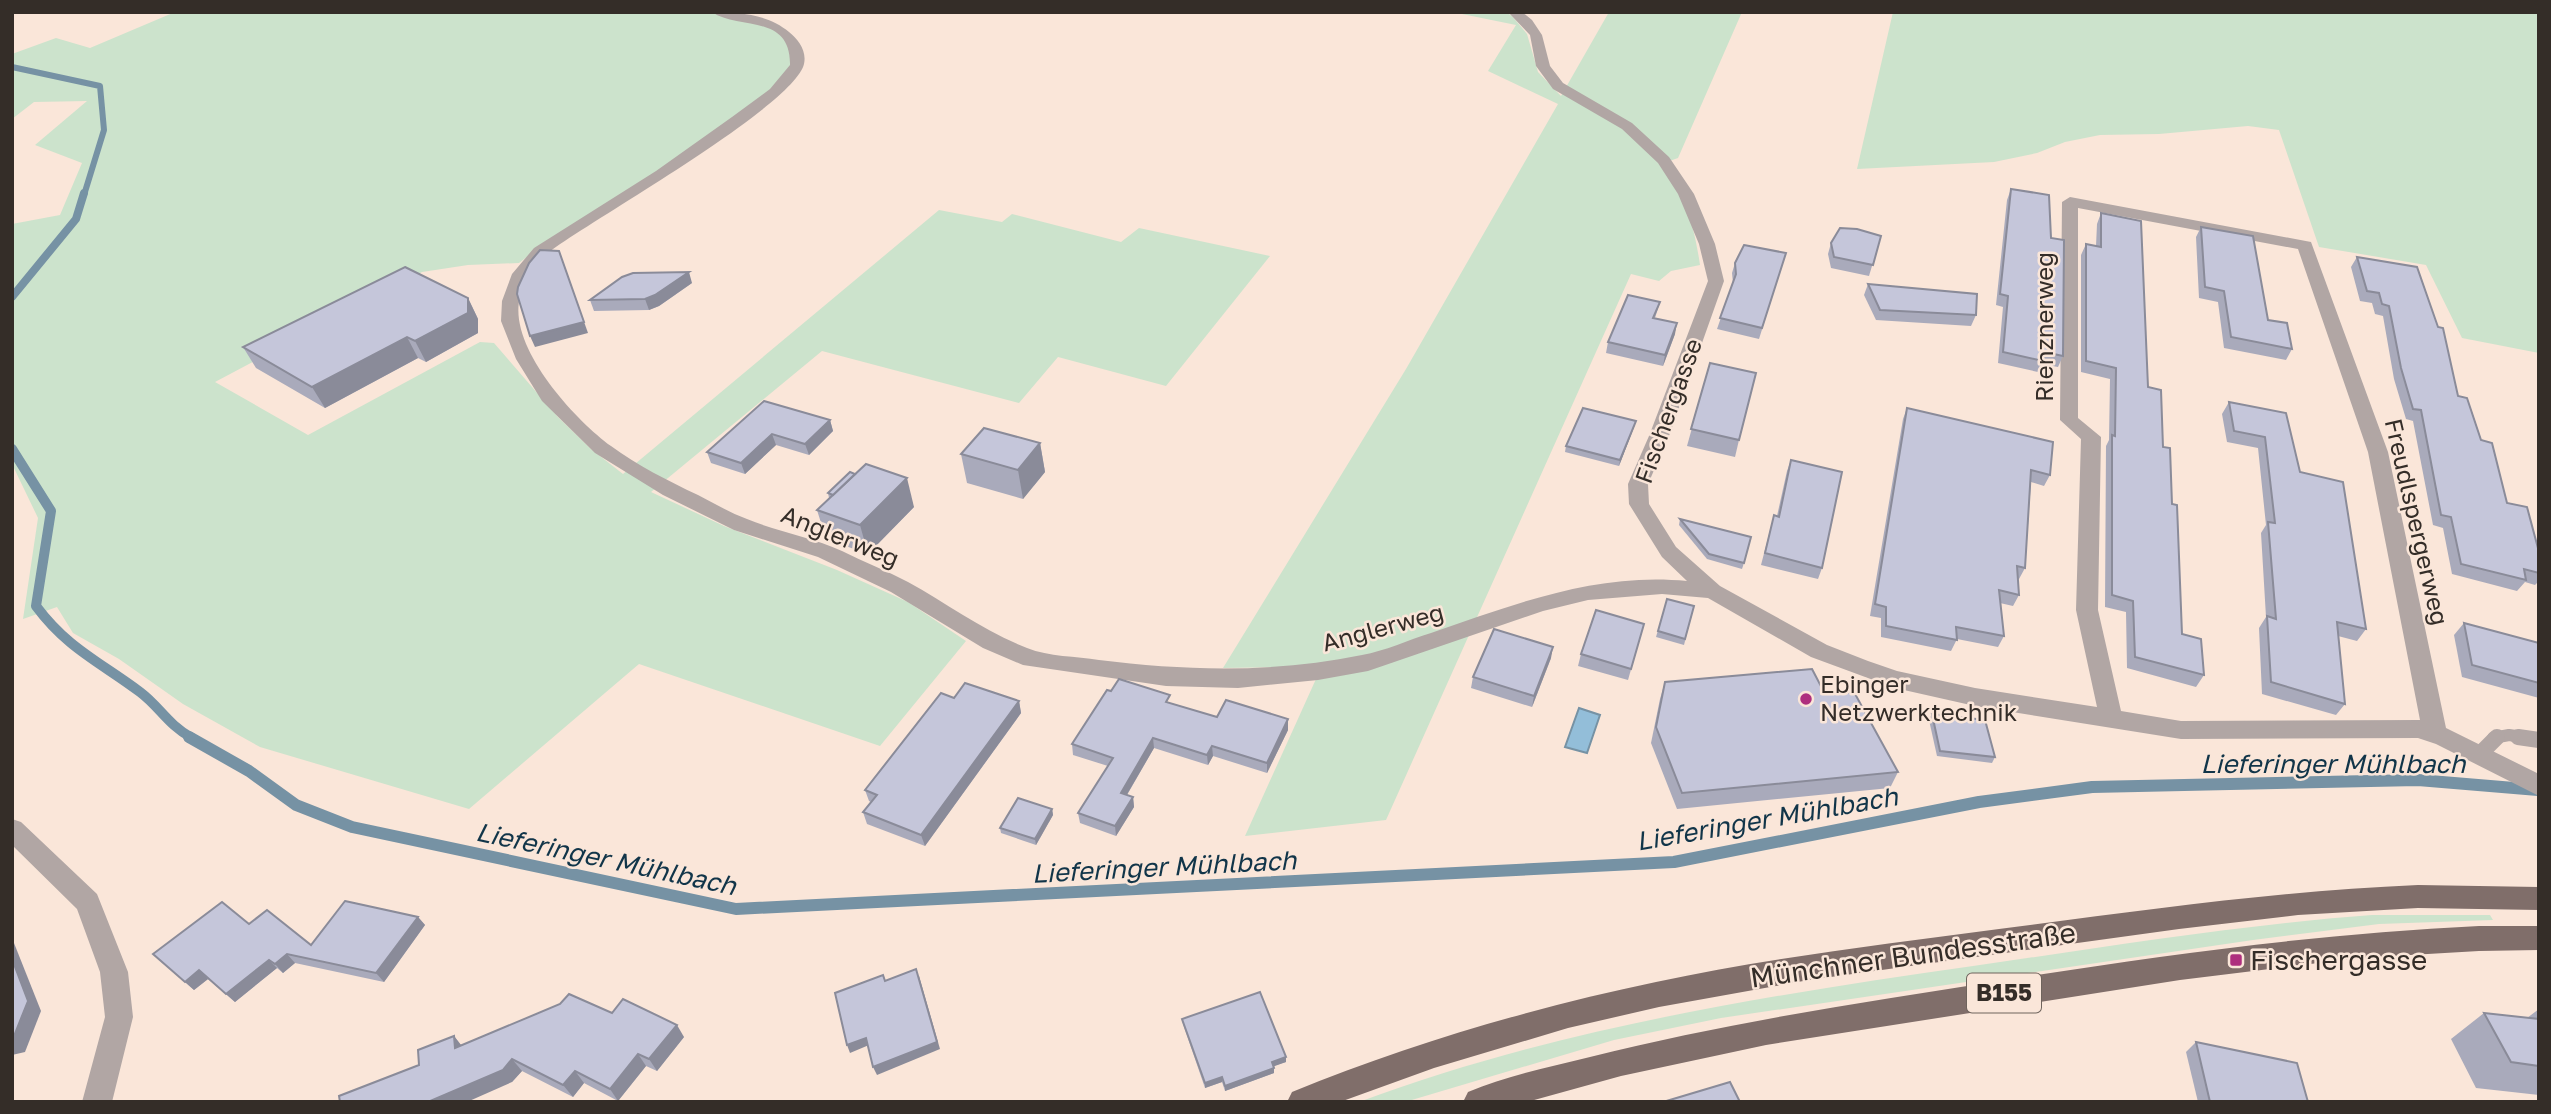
<svg xmlns="http://www.w3.org/2000/svg" width="2551" height="1114" viewBox="0 0 2551 1114" font-family="'Golos Text',sans-serif">
<rect width="100%" height="100%" fill="#fae6d9"/>
<g fill="#cce3cc">
<path d="M175 12H708C734 17 781 21 791 49 793 54 792 61 793 66L758 102 686 154 546 242 519 263 468 265 422 272 215 382 308 435 480 342 494 343 558 417 591 449 623 474 939 210 1002 222 1012 214 1121 242 1139 228 1270 256 1166 386 1058 357 1019 403 822 351 651 492 724 526 837 570 908 602 966 641 880 746 639 664 469 809 260 747 183 704 119 659 73 633 57 607 23 619 38 518 12 464V224L60 215 82 163 35 145 87 101 34 102 12 119V54L56 38 90 48Z"/>
<path d="M1464 12H1506L1512 16 1527 34 1538 72 1561 96 1609 12H1742L1678 158 1661 164C1686 198 1694 224 1700 265L1671 271 1659 281 1631 274 1386 820 1245 836 1316 679 1283 667 1223 668 1406 369 1558 104 1488 71 1516 25 1462 14Z"/>
<polygon points="1893,12 2539,12 2539,353 2462,338 2426,265 2319,247 2279,130 2248,126 2159,134 2100,135 2065,142 2037,153 1994,162 1857,169"/>
<path d="M2372 915H2490L2493 920 2379 924 2253 940 1721 1018 1614 1040 1405 1102H1359C1558 1028 1764 996 1973 966 2106 947 2238 925 2372 915Z"/>
</g>
<polygon fill="#93bed9" stroke="#7692a4" stroke-width="2" points="1579,708 1600,715 1587,753 1565,747"/>
<g fill="none" stroke-linecap="round" stroke-linejoin="round">
<polyline stroke="#7692a4" stroke-width="6" points="12,67 100,86 104,130 84,195"/>
<polyline stroke="#7692a4" stroke-width="8" points="12,297 76,219 84,193"/>
<path stroke="#7692a4" stroke-width="10" d="M12 449 51 511 36 606C67 648 100 662 140 692 160 707 167 724 192 738"/>
<polyline stroke="#7692a4" stroke-width="12" points="189,737 249,771 296,805 352,827 736,909 1674,862 1979,802 2092,787 2418,780 2538,790"/>
<polyline stroke="#b1a6a4" stroke-width="12" points="2493,738 2509,735 2529,738"/>
<g stroke="#b1a6a4" stroke-width="16">
<polyline points="2518,737 2539,740"/>
<polyline points="2480,754 2497,737"/>
</g>
<g fill="#b1a6a4" fill-rule="evenodd">
<path d="M712 12C738 12 768 14 789 32 798 39 807 51 804 64 794 106 593 219 549 252 535 263 525 279 520 297 507 346 574 419 611 446 637 465 668 481 698 495 714 503 730 513 747 519 778 532 812 537 842 551 864 562 887 571 908 582 948 604 985 632 1027 648 1049 657 1076 656 1099 660 1187 671 1274 673 1362 655 1385 651 1408 640 1431 633 1515 604 1597 572 1687 581L1662 557 1629 504 1628 484 1649 436 1708 281 1699 244 1678 194 1658 163 1622 129 1553 89 1536 66 1530 35 1508 12H1522L1532 20 1542 35 1550 66 1563 83 1632 123 1669 157 1694 194 1715 244 1724 281 1669 436 1648 484 1649 504 1676 547 1720 586 1827 645 1868 661 1897 671 1975 688 2097 707 2076 610 2081 439 2060 420 2062 202 2070 197 2311 242 2388 452 2446 728 2539 774V796L2436 744 2418 738 2181 739 1975 706 1895 688 1811 657 1708 598 1662 594 1588 600 1543 611 1368 671 1318 680 1238 688 1166 686 1023 665 983 648 891 592 818 557 734 530 663 495 595 453 542 401 516 359 501 321 502 301 512 274 534 248 656 171 732 117 770 89 790 65C791 13 737 30 712 12ZM2078 208 2298 249 2368 452 2420 720 2181 721 2121 711 2098 610 2101 437 2078 418Z"/>
<polygon points="12,819 21,822 97,894 128,972 133,1017 112,1102 82,1102 105,1017 100,972 77,909 12,845"/>
</g>
<g fill="#806e6a" fill-rule="evenodd">
<path d="M2418 885 2539 887V910L2418 908 2298 915 2179 929 1809 980 1659 1007 1568 1028 1434 1068 1340 1102H1287L1292 1092C1409 1044 1532 1008 1656 982 1769 958 1885 944 1999 929 2138 911 2277 891 2418 885Z"/>
<path d="M2479 926H2539V950L2479 951 2359 958 2180 980 1766 1045 1621 1076 1527 1102H1463L1468 1092C1506 1076 1549 1067 1590 1057 1689 1032 1790 1014 1891 998 2085 967 2282 935 2479 926Z"/>
</g>
</g>
<g fill="#a9aabb">
<polygon points="2011,189 2051,238 2063,356 2058,367 2042,364 2038,372 1998,363 2003,307 1996,305 2007,200"/>
<polygon points="2101,213 2148,387 2163,447 2172,504 2182,634 2204,675 2196,687 2127,668 2126,612 2105,607 2106,446 2109,440 2110,379 2081,372 2081,255 2086,244 2096,246 2097,224"/>
<polygon points="2201,227 2268,320 2292,349 2286,360 2224,348 2218,302 2199,298 2196,237"/>
<polygon points="1881,236 1869,276 1831,268 1828,254 1831,243"/>
<polygon points="1786,253 1759,339 1717,329 1733,283 1732,273 1735,263"/>
<polygon points="2357,257 2458,396 2481,440 2507,503 2539,552 2539,581 2535,585 2525,582 2517,591 2452,574 2443,528 2433,525 2413,421 2406,419 2394,379 2383,316 2375,314 2372,303 2360,301 2351,267"/>
<polygon points="692,283 659,306 649,310 594,311 590,300"/>
<polygon points="1868,284 1976,315 1971,326 1876,320 1864,295"/>
<polygon points="468,298 478,319 478,333 426,362 418,358 325,408 256,368 243,347"/>
<polygon points="1660,302 1655,318 1675,334 1663,366 1606,353 1608,342"/>
<polygon points="1710,363 1739,440 1735,457 1687,446"/>
<polygon points="764,401 830,420 833,431 809,455 776,445 745,474 711,463 707,452"/>
<polygon points="2229,402 2286,413 2300,472 2366,629 2357,641 2338,636 2345,704 2336,715 2262,694 2259,628 2266,617 2261,533 2266,525 2258,448 2227,442 2222,414"/>
<polygon points="1907,408 2050,475 2044,486 2031,482 2025,568 2019,579 2018,579 2019,595 2013,606 2000,603 2004,636 1998,647 1957,639 1951,651 1881,637 1881,618 1870,616 1903,419"/>
<polygon points="1634,427 1619,466 1565,452 1566,446"/>
<polygon points="1040,443 1045,472 1023,499 967,483 961,454"/>
<polygon points="1791,460 1822,568 1818,579 1761,565 1774,515 1777,516 1787,471"/>
<polygon points="855,474 914,507 868,554 826,539 817,510 829,498 828,493"/>
<polygon points="1680,519 1744,563 1742,569 1707,559 1679,525"/>
<polygon points="1667,599 1694,606 1684,645 1656,637"/>
<polygon points="2464,623 2539,643 2539,698 2462,677 2454,635"/>
<polygon points="1644,624 1628,680 1578,666 1581,654"/>
<polygon points="1551,658 1532,707 1471,688 1473,677"/>
<polygon points="1665,682 1825,694 1898,772 1890,788 1677,809 1651,743 1660,699"/>
<polygon points="954,698 1019,701 1021,713 925,846 867,824 863,812 871,802 869,801 865,790"/>
<polygon points="1171,703 1217,717 1288,730 1267,773 1213,756 1208,765 1154,748 1127,795 1133,797 1134,807 1116,836 1080,823 1078,813 1108,766 1073,755 1072,744"/>
<polygon points="1932,714 1995,757 1992,763 1937,756 1929,720"/>
<polygon points="1052,809 1053,815 1036,845 1001,833 1000,828"/>
<polygon points="418,917 425,925 384,982 295,963 283,973 277,968 235,1002 208,979 194,990 153,954 249,924 311,945"/>
<polygon points="2539,1009 2539,1095 2476,1088 2451,1039 2484,1013 2527,1018"/>
<polygon points="612,1013 684,1037 657,1071 646,1066 618,1101 584,1083 573,1097 522,1071 512,1082 419,1065 454,1036 461,1045"/>
<polygon points="1182,1019 1286,1062 1273,1066 1274,1073 1225,1091 1222,1082 1205,1088 1183,1024"/>
<polygon points="2196,1042 2308,1102 2198,1102 2186,1052"/>
</g>
<g fill="#8a8b99">
<polygon points="559,251 588,333 535,347 530,336"/>
<polygon points="689,272 692,283 659,306 649,310 645,299"/>
<polygon points="468,298 478,319 478,333 426,362 415,341"/>
<polygon points="1677,323 1675,334 1663,366 1665,355"/>
<polygon points="407,337 418,358 325,408 312,387"/>
<polygon points="830,420 833,431 809,455 805,444"/>
<polygon points="1636,421 1634,427 1619,466 1620,460"/>
<polygon points="772,434 776,445 745,474 741,463"/>
<polygon points="1040,443 1045,472 1023,499 1018,470"/>
<polygon points="907,478 914,507 868,554 860,525"/>
<polygon points="1553,647 1551,658 1532,707 1534,696"/>
<polygon points="1019,701 1021,713 925,846 921,835"/>
<polygon points="1288,719 1288,730 1267,773 1267,763"/>
<polygon points="1153,738 1154,748 1122,803 1121,793"/>
<polygon points="1212,746 1213,756 1208,765 1207,755"/>
<polygon points="1133,797 1134,807 1116,836 1115,826"/>
<polygon points="1052,809 1053,815 1036,845 1035,839"/>
<polygon points="418,917 425,925 384,982 376,973"/>
<polygon points="12,938 41,1011 25,1052 12,1055"/>
<polygon points="287,954 295,963 283,973 275,964"/>
<polygon points="269,960 277,968 235,1002 226,994"/>
<polygon points="199,970 208,979 194,990 185,982"/>
<polygon points="919,976 940,1049 877,1075 873,1067"/>
<polygon points="677,1025 684,1037 657,1071 649,1059"/>
<polygon points="454,1036 464,1049 455,1048"/>
<polygon points="866,1038 869,1045 850,1053 847,1045"/>
<polygon points="638,1054 646,1066 618,1101 610,1089"/>
<polygon points="1286,1057 1286,1062 1272,1067 1272,1062"/>
<polygon points="512,1059 522,1071 512,1082 467,1102 428,1102"/>
<polygon points="1274,1068 1274,1073 1225,1091 1225,1086"/>
<polygon points="575,1071 584,1083 573,1097 563,1085"/>
<polygon points="1222,1077 1222,1082 1205,1088 1205,1083"/>
</g>
<g fill="#c5c6da" stroke="#8a8b99" stroke-width="2">
<polygon points="2011,189 2049,195 2051,238 2064,240 2063,356 2044,352 2043,361 2003,352 2008,296 2000,294"/>
<polygon points="2101,213 2141,221 2148,387 2161,390 2163,447 2170,448 2172,504 2177,505 2182,634 2201,639 2204,675 2135,657 2133,601 2112,595 2112,435 2115,436 2116,368 2086,361 2086,244 2101,247"/>
<polygon points="2201,227 2253,236 2268,320 2287,323 2292,349 2231,337 2224,291 2205,287"/>
<polygon points="1840,228 1857,229 1881,236 1873,265 1834,257 1831,243"/>
<polygon points="1744,245 1786,253 1762,328 1720,318 1736,274 1735,263"/>
<polygon points="540,250 559,251 584,322 530,336 517,294 518,287 529,263"/>
<polygon points="2357,257 2417,267 2438,327 2443,328 2458,396 2467,398 2481,440 2492,443 2507,503 2527,507 2539,552 2539,573 2524,569 2526,580 2461,564 2451,517 2441,515 2421,410 2413,409 2401,368 2389,306 2382,304 2379,293 2367,291"/>
<polygon points="405,267 468,298 468,313 415,341 407,337 312,387 243,347"/>
<polygon points="689,272 655,295 645,299 590,300 622,277 633,273"/>
<polygon points="1868,284 1977,294 1976,315 1880,310"/>
<polygon points="1628,295 1660,302 1653,318 1677,323 1665,355 1608,342"/>
<polygon points="1710,363 1756,373 1739,440 1691,429"/>
<polygon points="764,401 830,420 805,444 772,434 741,463 707,452"/>
<polygon points="2229,402 2286,413 2300,472 2343,482 2366,629 2337,622 2345,704 2271,682 2267,616 2276,619 2268,522 2275,523 2265,437 2234,431"/>
<polygon points="1583,408 1636,421 1620,460 1566,446"/>
<polygon points="1907,408 2053,442 2050,475 2031,470 2025,568 2017,566 2019,595 1999,590 2004,636 1956,627 1957,640 1886,626 1886,607 1875,604"/>
<polygon points="984,428 1040,443 1018,470 961,454"/>
<polygon points="1791,460 1842,472 1822,568 1765,553 1774,515 1779,517"/>
<polygon points="866,464 907,478 860,525 817,510"/>
<polygon points="850,472 855,474 833,495 828,493"/>
<polygon points="1680,519 1751,537 1744,563 1709,554"/>
<polygon points="1667,599 1694,606 1685,639 1658,631"/>
<polygon points="1596,610 1644,624 1631,669 1581,654"/>
<polygon points="2464,623 2539,643 2539,683 2472,665"/>
<polygon points="1494,629 1553,647 1534,696 1473,677"/>
<polygon points="1812,669 1825,694 1854,692 1898,772 1682,793 1656,727 1665,682"/>
<polygon points="1119,679 1170,695 1166,702 1217,717 1226,700 1288,719 1267,763 1212,746 1207,755 1153,738 1121,793 1133,797 1115,826 1078,813 1113,758 1072,744 1107,690 1111,691"/>
<polygon points="965,683 1019,701 921,835 863,812 877,795 865,790 941,693 954,698"/>
<polygon points="1932,714 1985,720 1995,757 1940,751"/>
<polygon points="1018,798 1052,809 1035,839 1000,828"/>
<polygon points="345,901 418,917 376,973 287,954 275,964 269,960 226,994 199,970 185,982 153,954 222,902 249,924 267,910 311,945"/>
<polygon points="12,959 28,1001 12,1041"/>
<polygon points="916,969 937,1042 873,1067 866,1038 847,1045 835,993 883,975 885,981"/>
<polygon points="1260,992 1286,1057 1272,1062 1274,1068 1225,1086 1222,1077 1205,1083 1182,1019"/>
<polygon points="569,994 612,1013 623,999 677,1025 649,1059 638,1054 610,1089 575,1071 563,1085 512,1059 503,1070 428,1102 340,1102 339,1096 419,1065 418,1050 454,1036 455,1048 560,1004"/>
<polygon points="2484,1013 2539,1019 2539,1066 2511,1062"/>
<polygon points="2196,1042 2297,1063 2308,1102 2210,1102"/>
<polygon points="1730,1082 1740,1102 1663,1102"/>
</g>
<g fill="#ae2f7e" stroke="#fae6d9" stroke-width="2.5">
<circle cx="1806" cy="699" r="7"/>
<rect x="2229" y="953" width="14" height="14" rx="3.5"/>
</g>
<g text-anchor="middle" stroke-width="5" stroke-linejoin="round" paint-order="stroke">
<rect fill="#fae6d9" stroke="#6f645d" stroke-width="2" x="1967" y="973.5" width="74" height="39" rx="5"/>
<g font-size="23" font-weight="bold" fill="#342d28">
<text x="2004" y="1001">B155</text>
</g>
<g font-size="24" fill="#342d28" stroke="#fae6d9">
<text transform="translate(2045 327) rotate(-90)" y="8">Rienznerweg</text>
<text transform="translate(1669 411) rotate(-70)" y="8">Fischergasse</text>
<text transform="translate(2416 522) rotate(77)" y="8">Freudlspergerweg</text>
<text transform="translate(840 537) rotate(22)" y="8">Anglerweg</text>
<text transform="translate(1383 628) rotate(-15)" y="8">Anglerweg</text>
</g>
<g font-size="24" fill="#342d28" stroke="#fae6d9" text-anchor="start">
<text x="1820" y="693">Ebinger<tspan x="1820" dy="28">Netzwerktechnik</tspan></text>
</g>
<g font-size="26" font-style="italic" fill="#113549" stroke="#fae6d9">
<text x="2333" y="773">Lieferinger Mühlbach</text>
<text transform="translate(1767 819) rotate(-10)" y="9">Lieferinger Mühlbach</text>
<text transform="translate(606 859) rotate(12)" y="9">Lieferinger Mühlbach</text>
<text transform="translate(1164 867) rotate(-3)" y="9">Lieferinger Mühlbach</text>
</g>
<g font-size="28" fill="#342d28" stroke="#fae6d9">
<text transform="translate(1913 955) rotate(-8)" y="10">Münchner Bundesstraße</text>
</g>
<g font-size="28" fill="#342d28" stroke="#fae6d9" text-anchor="start">
<text x="2250" y="970">Fischergasse</text>
</g>
</g>
<rect width="2551" height="1114" fill="none" stroke="#342d28" stroke-width="28"/>
</svg>
